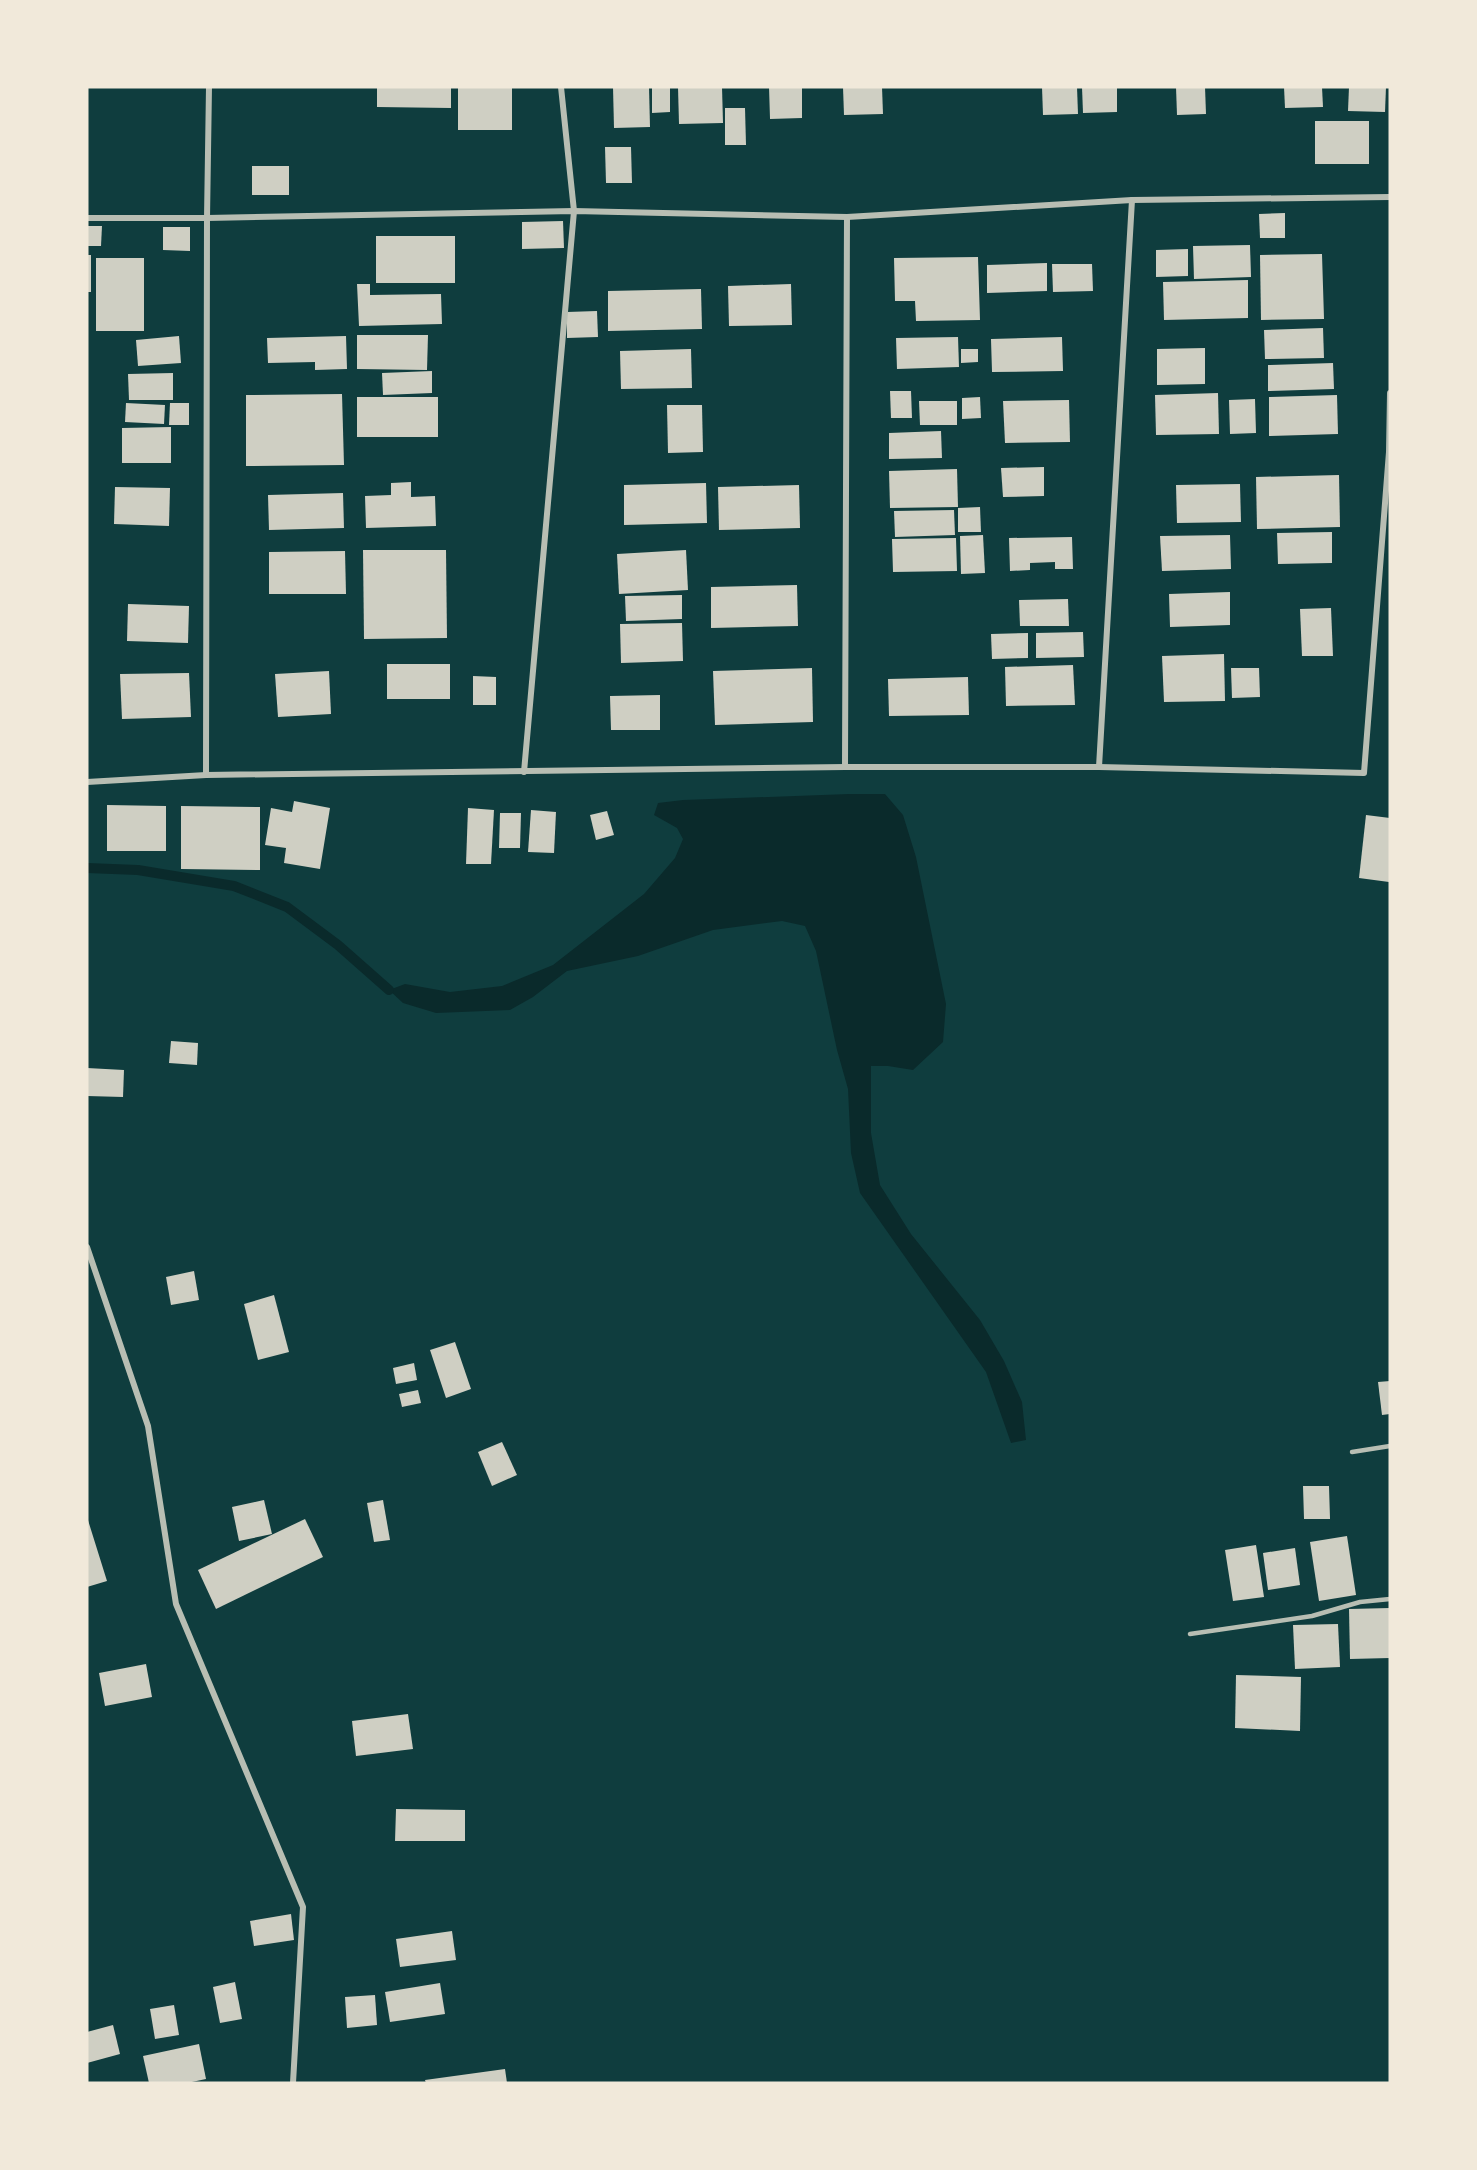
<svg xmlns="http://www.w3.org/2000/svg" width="1477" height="2170" viewBox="0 0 1477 2170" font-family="Raleway,sans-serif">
<rect width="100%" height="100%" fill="#0f3d3e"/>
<polygon fill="#0a2a2b" points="849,794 885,794 903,815 916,857 946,1004 943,1042 913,1070 888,1066 871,1066 871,1133 880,1185 911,1234 980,1320 1004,1361 1022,1402 1026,1440 1011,1443 986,1372 860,1193 851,1153 848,1089 837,1050 816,951 805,926 782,921 713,930 638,956 567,971 533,997 510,1010 436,1013 403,1003 389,990 405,984 450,992 502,986 553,965 644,894 675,858 683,839 677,828 654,815 658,803 683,800"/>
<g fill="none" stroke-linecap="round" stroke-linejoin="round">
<polyline stroke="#0a2a2b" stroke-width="10" points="87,868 138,870 234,886 287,907 338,945 389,990"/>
</g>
<g fill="#cfcfc3">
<polygon points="377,87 451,87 451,108 377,107"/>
<rect x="458" y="87" width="54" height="43"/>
<polygon points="613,87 649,87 650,127 614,128"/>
<polygon points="652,87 670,87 670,112 652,113"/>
<polygon points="678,87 722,87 723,123 679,124"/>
<polygon points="769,87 802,87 802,118 770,119"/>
<polygon points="843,87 882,87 883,114 844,115"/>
<polygon points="1042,87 1077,87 1078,114 1043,115"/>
<polygon points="1082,87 1117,87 1117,112 1083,113"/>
<polygon points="1176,87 1205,87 1206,114 1177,115"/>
<polygon points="1284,87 1322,87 1323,107 1285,108"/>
<polygon points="1349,87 1386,87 1385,112 1348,111"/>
<polygon points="725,108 745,108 746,145 725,145"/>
<rect x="1315" y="121" width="54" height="43"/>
<polygon points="605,147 631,147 632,183 606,183"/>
<rect x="252" y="166" width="37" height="29"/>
<polygon points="1285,213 1285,238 1260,238 1259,214"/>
<polygon points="563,221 564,248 522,249 522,222"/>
<polygon points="87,226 102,226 101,246 87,246"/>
<polygon points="163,227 190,227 190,251 163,250"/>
<rect x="376" y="236" width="79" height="47"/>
<polygon points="1250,245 1251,277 1194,279 1193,246"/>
<polygon points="1188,249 1188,276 1156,277 1156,250"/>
<polygon points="1322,254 1324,319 1261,320 1260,255"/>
<rect x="87" y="255" width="4" height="37"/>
<polygon points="978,257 980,320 916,321 915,301 895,301 894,258"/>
<rect x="96" y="258" width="48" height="73"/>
<polygon points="1047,263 1047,291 987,293 987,265"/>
<polygon points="1052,264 1092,264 1093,291 1053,292"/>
<polygon points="1248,280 1248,318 1164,320 1163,282"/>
<polygon points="357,284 370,284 370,295 441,294 442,324 359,326"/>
<polygon points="791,284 792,325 729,326 728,286"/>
<polygon points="701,289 702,329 608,331 608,291"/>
<polygon points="597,311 598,337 567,338 567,312"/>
<polygon points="1323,328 1324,358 1265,359 1264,330"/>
<polygon points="357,335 428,335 427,370 357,369"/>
<polygon points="179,336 181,363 138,366 136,340"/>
<polygon points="346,336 347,369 315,370 315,362 268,363 267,338"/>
<polygon points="958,337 959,367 897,369 896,338"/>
<polygon points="1062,337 1063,371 992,372 991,339"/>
<polygon points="1205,348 1205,384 1157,385 1157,349"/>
<polygon points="691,349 692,388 621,389 620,351"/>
<polygon points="961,349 978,349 978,362 961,363"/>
<polygon points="1333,363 1334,389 1268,391 1268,365"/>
<polygon points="432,371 432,393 383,395 382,373"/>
<polygon points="173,373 173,400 129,400 128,374"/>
<polygon points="890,391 911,391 912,418 891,418"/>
<polygon points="1218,393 1219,434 1156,435 1155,395"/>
<polygon points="342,394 344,465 246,466 246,395"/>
<polygon points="1337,395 1338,434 1269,436 1269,397"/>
<rect x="357" y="397" width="81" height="40"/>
<polygon points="980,397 981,418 962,419 962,398"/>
<polygon points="1255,399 1256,433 1230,434 1229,400"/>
<polygon points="1069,400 1070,442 1005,443 1003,401"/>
<polygon points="919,401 957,401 957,425 920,425"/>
<polygon points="126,403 165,405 164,424 125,422"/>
<polygon points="170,403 189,403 189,425 169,425"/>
<polygon points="667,405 702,405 703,452 668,453"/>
<polygon points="171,427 171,463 122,463 122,428"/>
<polygon points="941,431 942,458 889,459 889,433"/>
<polygon points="1044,467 1044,496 1003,497 1001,468"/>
<polygon points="957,469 958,507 890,508 889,471"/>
<polygon points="1339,475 1340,527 1257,529 1256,477"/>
<polygon points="411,482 411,497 435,496 436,526 366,528 365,496 391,495 391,483"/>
<polygon points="706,483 707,523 624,525 624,485"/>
<polygon points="1240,484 1241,522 1177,523 1176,485"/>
<polygon points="799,485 800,528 719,530 718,487"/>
<polygon points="115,487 170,488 169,526 114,524"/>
<polygon points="343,493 344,528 269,530 268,495"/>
<polygon points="980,507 981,532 958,532 958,508"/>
<polygon points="954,510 955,535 895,537 894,511"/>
<polygon points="1332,532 1332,563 1278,564 1277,533"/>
<polygon points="983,535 985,573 961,574 960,536"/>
<polygon points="1230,535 1231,569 1162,571 1160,536"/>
<polygon points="1072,537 1073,569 1055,569 1055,562 1030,563 1030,570 1010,571 1009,538"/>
<polygon points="956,538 957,571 893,572 892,539"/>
<polygon points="363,550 446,550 447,638 364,639"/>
<polygon points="686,550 688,590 619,594 617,554"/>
<polygon points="345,551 346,594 269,594 269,552"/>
<polygon points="797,585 798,626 711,628 711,587"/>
<polygon points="1230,592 1230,625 1170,627 1169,594"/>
<polygon points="682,595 682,619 626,621 625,596"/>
<polygon points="1068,599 1069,626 1020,626 1019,600"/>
<polygon points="128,604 189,606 188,643 127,641"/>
<polygon points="1331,608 1333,656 1302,656 1300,609"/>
<polygon points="682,623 683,661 621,663 620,624"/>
<polygon points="1083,632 1084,657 1036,658 1036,633"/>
<polygon points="1028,633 1028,658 992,659 991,634"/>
<polygon points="1224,654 1225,701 1164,702 1162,656"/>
<rect x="387" y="664" width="63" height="35"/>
<polygon points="1073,665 1075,705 1006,706 1005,667"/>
<polygon points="812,668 813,722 715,725 713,671"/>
<polygon points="1231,668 1259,668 1260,697 1232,698"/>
<polygon points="329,671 331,714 278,717 275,674"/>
<polygon points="189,673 191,717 122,719 120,674"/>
<polygon points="473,676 496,677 496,705 473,705"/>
<polygon points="968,677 969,715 889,716 888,679"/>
<polygon points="660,695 660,730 611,730 610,696"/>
<polygon points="294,801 330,808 320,869 284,863 286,848 265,845 271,808 292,812"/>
<polygon points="107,805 166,806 166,851 107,851"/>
<polygon points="181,806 260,807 260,870 181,869"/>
<polygon points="468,808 494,810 491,864 466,864"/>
<polygon points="531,810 556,812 554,853 528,852"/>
<polygon points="607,811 614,835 596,840 590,815"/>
<polygon points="500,813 521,813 520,848 499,848"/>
<polygon points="1366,815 1390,818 1389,882 1359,878"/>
<polygon points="171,1041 198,1043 197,1065 169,1063"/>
<polygon points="87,1068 124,1070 123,1097 87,1096"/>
<polygon points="194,1271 199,1300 171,1305 166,1277"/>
<polygon points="274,1295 289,1352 258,1360 244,1304"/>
<polygon points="455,1342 471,1389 446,1398 430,1350"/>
<polygon points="414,1363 417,1380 396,1384 393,1368"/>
<polygon points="1390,1381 1390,1414 1382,1415 1378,1382"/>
<polygon points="418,1390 421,1403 402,1407 399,1394"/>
<polygon points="502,1442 517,1475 492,1486 478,1452"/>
<polygon points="1303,1486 1329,1486 1330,1519 1304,1519"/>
<polygon points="264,1500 272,1534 239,1541 232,1507"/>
<polygon points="383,1500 390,1540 374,1542 367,1503"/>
<polygon points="87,1517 107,1581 87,1587"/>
<polygon points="305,1519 323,1557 216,1609 198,1570"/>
<polygon points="1347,1536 1356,1595 1319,1601 1310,1542"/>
<polygon points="1256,1545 1264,1597 1233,1601 1225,1550"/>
<polygon points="1295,1548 1300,1585 1268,1590 1263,1553"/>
<polygon points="1390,1608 1390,1658 1350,1659 1349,1609"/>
<polygon points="1338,1624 1340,1667 1295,1669 1293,1625"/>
<polygon points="146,1664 152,1697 105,1706 99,1673"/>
<polygon points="1236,1675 1301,1677 1300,1731 1235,1728"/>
<polygon points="408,1714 413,1749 356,1756 352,1721"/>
<polygon points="396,1809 465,1810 465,1841 395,1841"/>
<polygon points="291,1914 294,1940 254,1946 250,1921"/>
<polygon points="452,1931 456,1960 400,1967 396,1939"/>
<polygon points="235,1982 242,2019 220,2023 213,1987"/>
<polygon points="440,1983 445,2014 390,2022 385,1992"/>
<polygon points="375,1995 377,2025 347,2028 345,1997"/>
<polygon points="174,2005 179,2035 155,2039 150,2009"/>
<polygon points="113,2025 120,2054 87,2063 87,2032"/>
<polygon points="199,2044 206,2079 187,2083 149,2083 143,2056"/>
<polygon points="505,2069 507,2083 426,2083 425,2080"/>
</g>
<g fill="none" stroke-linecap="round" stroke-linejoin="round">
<g stroke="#b8beb3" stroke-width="4.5">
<polyline points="1352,1452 1390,1446"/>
<polyline points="1190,1634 1312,1616 1360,1602 1390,1599"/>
</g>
<g stroke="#b8beb3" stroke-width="6">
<polyline points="87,218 207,218 574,211 847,217 1132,200 1390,197"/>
<polyline points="845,767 847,217"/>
<polyline points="1099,767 1132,200"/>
<polyline points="524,772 574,211 561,87"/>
<polyline points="206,775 207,218 209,87"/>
<polyline points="87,782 206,775 845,767 1099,767 1364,773 1389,452 1390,393"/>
<polyline points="87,1247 148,1426 176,1604 303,1907 293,2083"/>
</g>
</g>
<rect width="1477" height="2170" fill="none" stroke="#f1e9da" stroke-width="177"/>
</svg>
